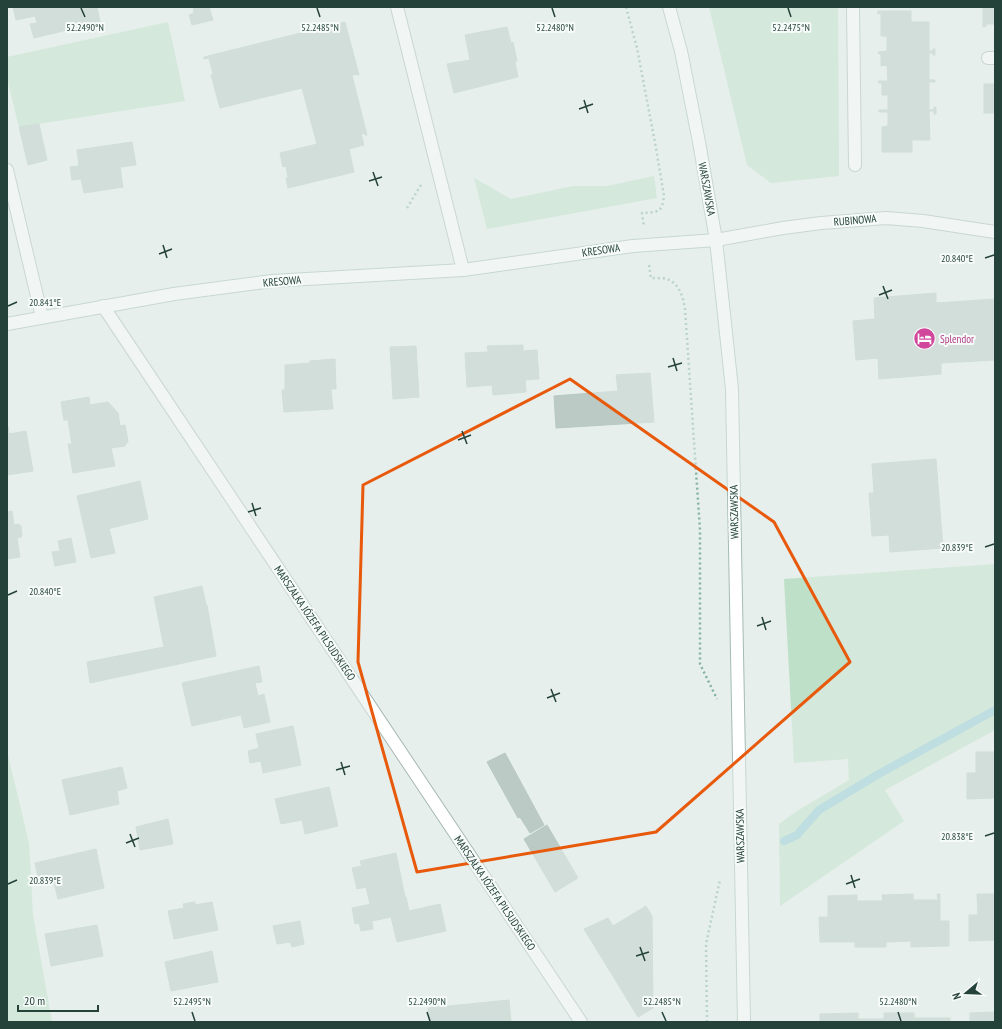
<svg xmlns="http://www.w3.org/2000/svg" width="1002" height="1029" viewBox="0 0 1002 1029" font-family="'PT Sans Narrow',sans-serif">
<rect width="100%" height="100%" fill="#e6efeb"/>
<g fill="#bfe0c8">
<polygon points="709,7 838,7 839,176 771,183 747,165"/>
<polygon points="168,22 185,101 19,127 7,78 7,57"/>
<polygon points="654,176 657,198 487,229 474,178 511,199 573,186 607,186"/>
<polygon points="995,564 995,730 885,790 904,821 780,906 779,824 797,811 849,780 848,759 794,763 784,579"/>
<polygon points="7,751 29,843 33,915 52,1022 7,1022"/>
</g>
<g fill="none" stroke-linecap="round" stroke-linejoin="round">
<polyline stroke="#8ec9d4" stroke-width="8" points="784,841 797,835 819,810 877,775 995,710"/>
</g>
<g fill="#bbcac4" stroke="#b8c9c2">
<polygon points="13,7 97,7 100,22 34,38 30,24 37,23 35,16 16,20"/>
<polygon points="193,7 209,7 213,20 192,25 189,15 194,13"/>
<polygon points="983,7 995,7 995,24 986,24 986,26 983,27"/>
<polygon points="878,11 911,11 911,22 929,22 929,51 933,51 933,49 935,49 935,55 933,55 933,53 929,53 929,80 935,80 935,81 888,82 887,65 881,66 881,54 879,54 878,52 887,51 887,36 881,36 881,13 878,14"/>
<polygon points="345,22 359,75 357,75 357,74 352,75 367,135 365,135 365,133 361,134 364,145 349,149 354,172 288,188 286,178 288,178 286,166 283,167 280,153 317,144 302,88 220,108 211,75 213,74 209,58 204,59 204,57"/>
<polygon points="507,27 511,43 513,42 517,61 515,62 518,77 454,93 447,64 470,60 465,35"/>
<polygon points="878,81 935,81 935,82 929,82 929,110 934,110 934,107 936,107 936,114 934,114 934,111 929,111 930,140 912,140 912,152 882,152 882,127 888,126 888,112 879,112 879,110 888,110 888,95 882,95 882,83 879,83"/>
<rect x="984" y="84" width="11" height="29"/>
<polygon points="39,124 47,160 28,165 19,127"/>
<polygon points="132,142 136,165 120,167 123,187 84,193 81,179 72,180 70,167 79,166 77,150"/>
<polygon points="936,293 936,303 995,299 995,360 941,363 941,374 879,379 878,358 856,360 853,321 875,319 874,298"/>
<polygon points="523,345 523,351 537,350 539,379 525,380 526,392 493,395 492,385 467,387 465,353 488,352 487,346"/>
<polygon points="416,346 419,397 393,399 390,347"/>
<polygon points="335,359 336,389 331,389 333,409 284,412 282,390 285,390 285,365 310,363 310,361"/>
<polygon points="650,373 654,422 556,428 554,396 618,391 616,375"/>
<polygon points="89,397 90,405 108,402 118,413 120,426 125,425 128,441 125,446 111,448 115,466 73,473 68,444 72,444 68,420 64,420 61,402"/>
<polygon points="7,426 8,426 9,434 26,431 33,471 7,475"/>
<polygon points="936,459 943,548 890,552 889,535 872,536 869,493 874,493 872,464"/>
<polygon points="140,481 148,519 103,530 94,492"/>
<polygon points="94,492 103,530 109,528 115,553 91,558 77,496"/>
<polygon points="12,511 14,525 18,524 21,526 22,535 21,537 17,538 20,557 7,559 7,512"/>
<polygon points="71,538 76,562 55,566 52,552 60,551 58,541"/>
<polygon points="202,586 206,605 207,605 216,656 90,683 87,662 164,647 154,597"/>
<polygon points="259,666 262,682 255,683 258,696 264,694 270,722 244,728 241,715 192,726 182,683"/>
<polygon points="293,726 301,765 263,773 261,761 250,763 248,751 259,748 256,734"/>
<polygon points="976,752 995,752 995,798 967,799 967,773 976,773"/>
<polygon points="505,753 544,825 530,833 520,817 518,818 487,762"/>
<polygon points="122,767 127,788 117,791 119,804 70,815 62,780"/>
<polygon points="329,787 338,826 305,834 302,820 281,824 275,799"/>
<polygon points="168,819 173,844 140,850 136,827"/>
<polygon points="547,825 578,878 555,892 524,839"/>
<polygon points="96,849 104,888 58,899 54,883 40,886 35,863"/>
<polygon points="396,853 405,897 370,904 366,887 357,889 352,868 362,866 360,861"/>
<polygon points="913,894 913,900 938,900 937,894 940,894 940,921 949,921 949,946 911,947 911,941 886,942 886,947 885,947 883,895"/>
<polygon points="977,894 995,894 995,940 969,941 969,915 978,915"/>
<polygon points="857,895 857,901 883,901 882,895 883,895 885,947 855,947 855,942 820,942 819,917 828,917 828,896"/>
<polygon points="406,897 409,911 440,904 446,931 397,942 391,917 372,921 373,929 361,931 359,923 355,924 352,908"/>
<polygon points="195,902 195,905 212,902 218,930 174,939 168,911 184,908 183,904"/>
<polygon points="646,906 652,916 653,1008 638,1017 584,929 608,918 613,926"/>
<polygon points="300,921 304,944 292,947 290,942 277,944 273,926"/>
<polygon points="97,925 103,956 51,966 45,934"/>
<polygon points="212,951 218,982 171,991 165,962"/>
<polygon points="509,1000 511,1022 429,1022 428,1008"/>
<polygon points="995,1012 995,1022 970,1022 970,1013"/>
<polygon points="858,1013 858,1019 884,1019 884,1013 885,1013 885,1022 820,1022 820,1014"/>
<polygon points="885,1013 914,1013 914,1018 950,1018 950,1022 885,1022"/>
</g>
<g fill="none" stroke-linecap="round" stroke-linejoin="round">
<defs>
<polyline id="lane" points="7,170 42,317"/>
<g id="street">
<polyline points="397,7 463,270"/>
<polyline points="853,7 855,165"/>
<polyline points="988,58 995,58"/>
<polyline points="716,240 783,228 821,223 886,218 923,221 995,232"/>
<polyline points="103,306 581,1022"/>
</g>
<g id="secondary">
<polyline points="669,7 681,51 699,142 716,240 732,389 744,1022"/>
<polyline points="7,324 174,294 272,281 463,270 633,246 716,240"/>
</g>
</defs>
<use href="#lane" stroke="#a8b8b2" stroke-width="14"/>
<use href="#street" stroke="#a8b8b2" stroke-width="14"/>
<use href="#secondary" stroke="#a4bbb3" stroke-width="14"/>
<g stroke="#86b3a5" stroke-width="2.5" stroke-dasharray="2 3" stroke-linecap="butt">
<path d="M626 7 637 48 656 148 664 196C662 213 658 212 642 213L644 227"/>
<polyline points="407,208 421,185"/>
<path d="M649 265 651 278C656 278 663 278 667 279 680 284 683 297 685 309L700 530V664L717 699"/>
<polyline points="707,1022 706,944 720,880"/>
</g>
<use href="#lane" stroke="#fff" stroke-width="12"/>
<use href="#street" stroke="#fff" stroke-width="12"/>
<use href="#secondary" stroke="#fff" stroke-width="12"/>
</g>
<path d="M0 0H1002V1029H0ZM570 379 774 522 850 662 656 832 417 872 358 662 363 485Z" fill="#e6efeb" fill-opacity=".55" fill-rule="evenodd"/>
<path fill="none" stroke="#e8590c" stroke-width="3" stroke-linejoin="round" d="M570 379 774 522 850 662 656 832 417 872 358 662 363 485Z"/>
<path fill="none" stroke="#24423a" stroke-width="1.5" d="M81 8 85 17M317 8 320 17M552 8 555 17M788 8 791 17M584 100 588 113M579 109 593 104M373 172 378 186M369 181 382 177M163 245 167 258M159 254 172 249M985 258 994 255M883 286 888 299M879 295 892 290M8 306 17 302M673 358 677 371M668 367 682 363M462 431 467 444M458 440 471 435M252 503 256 516M248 512 261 508M985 547 994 544M8 595 17 591M762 617 766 630M757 626 771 621M551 689 556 702M547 698 560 693M341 762 345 775M336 770 350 766M130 834 135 847M985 836 994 833M126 843 139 838M851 875 855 888M8 884 17 880M846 884 860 879M640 947 645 961M636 956 649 952M192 1012 195 1021M427 1012 430 1021M662 1012 666 1021M898 1012 901 1021"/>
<defs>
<symbol id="hotel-disc" viewBox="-11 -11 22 22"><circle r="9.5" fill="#d1479c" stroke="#f7fbf9"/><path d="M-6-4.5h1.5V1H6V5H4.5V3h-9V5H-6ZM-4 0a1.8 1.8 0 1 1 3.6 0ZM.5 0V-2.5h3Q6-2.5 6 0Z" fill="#fff"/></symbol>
</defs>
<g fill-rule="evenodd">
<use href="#hotel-disc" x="912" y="326" width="25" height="25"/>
</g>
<g text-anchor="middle" stroke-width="4" stroke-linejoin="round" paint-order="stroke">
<g font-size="11" fill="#24423a" stroke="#f7fbf9">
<text transform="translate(707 189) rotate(80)" y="4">WARSZAWSKA</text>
<text transform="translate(855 220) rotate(-5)" y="4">RUBINOWA</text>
<text transform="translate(601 250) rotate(-8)" y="4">KRESOWA</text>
<text transform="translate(282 281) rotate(-5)" y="4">KRESOWA</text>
<text transform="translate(734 512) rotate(-91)" y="4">WARSZAWSKA</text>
<text transform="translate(315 623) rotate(56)" y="4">MARSZAŁKA JÓZEFA PIŁSUDSKIEGO</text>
<text transform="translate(740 836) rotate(-91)" y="4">WARSZAWSKA</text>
<text transform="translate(495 893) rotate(56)" y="4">MARSZAŁKA JÓZEFA PIŁSUDSKIEGO</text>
</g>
<g font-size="11" fill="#b23c85" stroke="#f7fbf9" text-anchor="start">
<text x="940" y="343">Splendor</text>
</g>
</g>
<g font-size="10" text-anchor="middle" fill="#24423a" stroke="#f7fbf9" stroke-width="4" stroke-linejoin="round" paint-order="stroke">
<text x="85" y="31">52.2490°N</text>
<text x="320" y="31">52.2485°N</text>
<text x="555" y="31">52.2480°N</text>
<text x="791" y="31">52.2475°N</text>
<text x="957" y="262">20.840°E</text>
<text x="45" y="306">20.841°E</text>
<text x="957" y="551">20.839°E</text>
<text x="45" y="595">20.840°E</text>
<text x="957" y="840">20.838°E</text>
<text x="45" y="884">20.839°E</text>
<text x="192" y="1005">52.2495°N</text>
<text x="427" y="1005">52.2490°N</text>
<text x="662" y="1005">52.2485°N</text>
<text x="898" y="1005">52.2480°N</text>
</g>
<rect width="1002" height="1029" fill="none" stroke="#24423a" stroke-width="16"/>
<g transform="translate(966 993) rotate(251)" stroke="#f7fbf9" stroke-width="3" paint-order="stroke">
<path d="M0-3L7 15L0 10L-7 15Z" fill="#24423a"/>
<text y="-6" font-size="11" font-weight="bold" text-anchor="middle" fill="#24423a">N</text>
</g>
<path d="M18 1005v6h80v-6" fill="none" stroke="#24423a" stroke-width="2"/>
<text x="24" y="1005" font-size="12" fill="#24423a" stroke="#f7fbf9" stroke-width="3" paint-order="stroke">20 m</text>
</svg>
